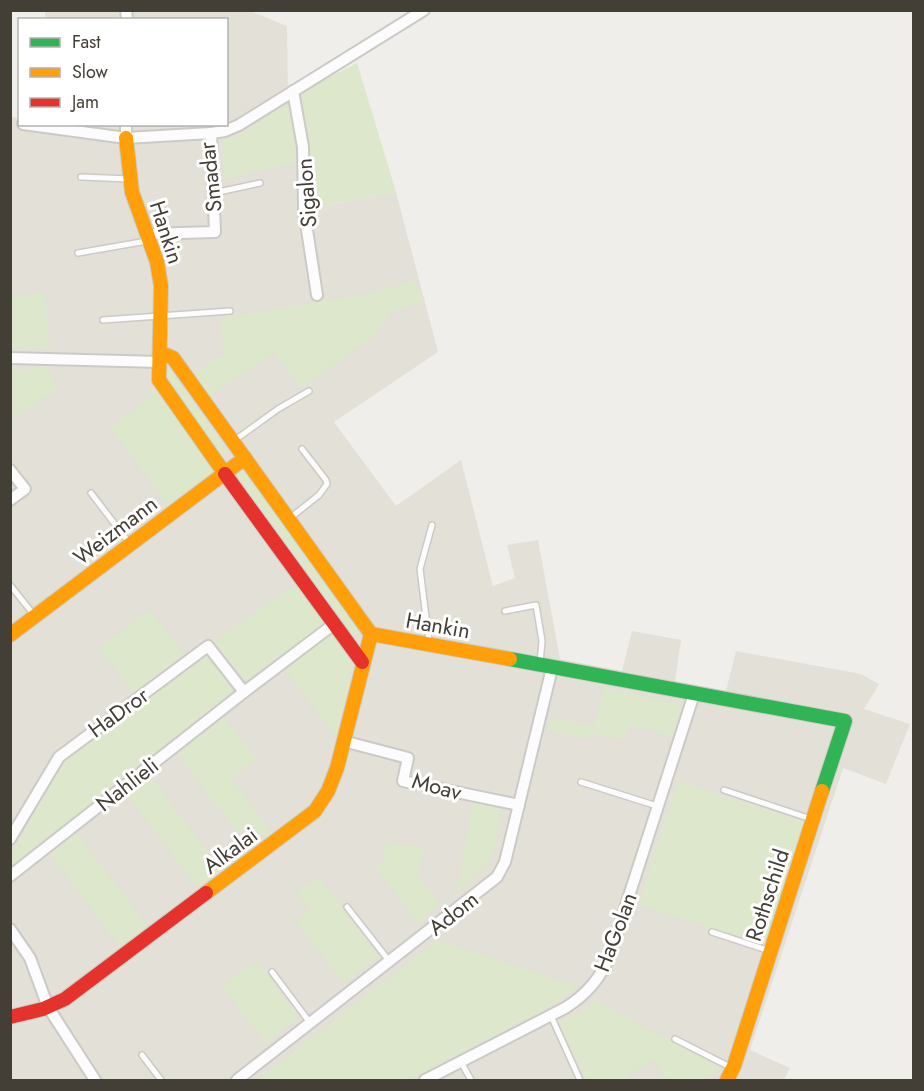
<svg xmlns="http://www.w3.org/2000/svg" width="924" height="1091" viewBox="0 0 924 1091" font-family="Jost,sans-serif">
<rect width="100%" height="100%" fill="#efeeea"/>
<polygon fill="#e3e0d7" points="45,11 250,11 287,26 288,99 239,135 224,141 306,159 312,209 396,192 438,352 334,422 396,506 461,460 493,586 515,578 507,545 538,540 560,659 622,671 632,631 681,640 675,681 726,691 736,651 861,674 879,684 864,709 910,724 886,784 843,768 750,1050 790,1068 784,1080 11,1080 11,117 19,118 20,124 226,124 226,20 45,20"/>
<g fill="#dce7cc">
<polygon points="357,63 396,192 311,209 306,159 222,180 224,141 239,135 288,99"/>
<polygon points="415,280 423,301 391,312 375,335 301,388 274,353 210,396 194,373 224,353 219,318 365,294"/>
<polygon points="45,291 49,350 11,347 11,298"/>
<polygon points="48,368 57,388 11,420 11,369"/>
<polygon points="169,368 227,451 221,461 162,378"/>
<polygon points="157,392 216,469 169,505 110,428"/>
<polygon points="242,469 361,632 350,638 232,475"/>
<polygon points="297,584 325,623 246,681 214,641"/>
<polygon points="150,609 184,655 134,693 99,648"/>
<polygon points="334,629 355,660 336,736 285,670"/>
<polygon points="205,655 210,658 234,692 11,868 11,853 63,761"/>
<polygon points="604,688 679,704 681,709 672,737 629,724 624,741 591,733 589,740 548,730 551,717 593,726"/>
<polygon points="223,716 257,759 231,779 271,831 250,848 176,753"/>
<polygon points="149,775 222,870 198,888 126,794"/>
<polygon points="678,781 805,822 765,945 638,905"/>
<polygon points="472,802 497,806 501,809 493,855 490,860 456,894"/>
<polygon points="76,832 147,926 120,947 49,853"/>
<polygon points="387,841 424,847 417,876 440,903 418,923 375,868 383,862"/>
<polygon points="318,876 379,956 344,983 295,921 309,910 296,893"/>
<polygon points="437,940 578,986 553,1005 408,1080 257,1080"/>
<polygon points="256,960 299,1017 265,1043 221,985"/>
<path d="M595 1000 722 1069C708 1083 685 1081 666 1080L654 1060 627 1075 630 1080H586L559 1022 589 1007Z"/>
</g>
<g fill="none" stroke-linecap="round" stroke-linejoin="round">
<defs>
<g id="lane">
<polyline points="81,177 130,179"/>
<polyline points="214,193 260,183"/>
<polyline points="78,253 147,241"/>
<polyline points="103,320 230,311"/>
<polyline points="235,440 278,409 309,391"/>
<polyline points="91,493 130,544"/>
<polyline points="290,518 319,495 327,484 326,480 302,449"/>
<polyline points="10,585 34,615"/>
<polyline points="505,611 536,605 542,641 540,663"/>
<polyline points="429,641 420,569 432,525"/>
<polyline points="581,782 657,806"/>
<polyline points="724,790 811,819"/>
<polyline points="347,907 390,962"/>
<polyline points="712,932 770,951"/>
<polyline points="272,972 311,1024"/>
<polyline points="551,1016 580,1080"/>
<polyline points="675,1039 732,1068"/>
<polyline points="142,1055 161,1080"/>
<polyline points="461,1062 471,1080"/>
</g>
<g id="street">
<polyline points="126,10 127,20"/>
<polyline points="293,91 303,147 304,210 317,295"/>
<polyline points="23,124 126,138 211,133 215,232 146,234"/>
<polyline points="211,133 225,131 239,125 424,10"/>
<polyline points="126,138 126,124"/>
<polyline points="10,358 160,362"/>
<polyline points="10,470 25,489 10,500"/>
<polyline points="343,741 408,758 403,781 519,805"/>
<polyline points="10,839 59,757 208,646 244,692"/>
<polyline points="10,876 244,692 334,624"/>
<polyline points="10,929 30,958 48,1007 95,1080"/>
<polyline points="237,1080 497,877 505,862 552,668"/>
<path d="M425 1080 565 1008C586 995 601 978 610 955L694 694"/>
</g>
<polyline id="fast" points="510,659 845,721 822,791"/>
<g id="slow">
<polyline points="126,138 132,192 157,262 161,286 159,380 225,474"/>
<polyline points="161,353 173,358 371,634 510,659"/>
<polyline points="10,635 245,458"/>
<polyline points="206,893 315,811 328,791 337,768 371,634"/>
<polyline points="727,1080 734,1066 822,791"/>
</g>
<g id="jam">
<polyline points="225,474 362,662"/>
<polyline points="10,1017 43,1009 65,999 206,893"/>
</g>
</defs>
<use href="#lane" stroke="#cbcac6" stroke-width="8"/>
<use href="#street" stroke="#cbcac6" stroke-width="14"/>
<use href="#fast" stroke="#cdcbc1" stroke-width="16"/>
<use href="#slow" stroke="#cdcbc1" stroke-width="16"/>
<use href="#jam" stroke="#cdcbc1" stroke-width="16"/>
<use href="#lane" stroke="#fdfcfc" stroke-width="5"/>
<use href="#street" stroke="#fdfcfc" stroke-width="10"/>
<use href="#fast" stroke="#30b455" stroke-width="14"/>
<use href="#slow" stroke="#ff9f0a" stroke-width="14"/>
<use href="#jam" stroke="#e5322d" stroke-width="14"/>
</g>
<g text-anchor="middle" stroke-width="6" stroke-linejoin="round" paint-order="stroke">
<g font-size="22" fill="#443f36" stroke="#fff">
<text transform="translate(210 177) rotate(-96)" y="8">Smadar</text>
<text transform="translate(306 193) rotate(-94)" y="8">Sigalon</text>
<text transform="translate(167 232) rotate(72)" y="8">Hankin</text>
<text transform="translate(115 530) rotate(-37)" y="8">Weizmann</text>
<text transform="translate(438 625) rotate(10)" y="8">Hankin</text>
<text transform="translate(118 712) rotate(-36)" y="8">HaDror</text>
<text transform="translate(127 784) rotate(-38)" y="8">Nahlieli</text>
<text transform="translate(437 786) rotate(15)" y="8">Moav</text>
<text transform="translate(230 850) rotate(-37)" y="8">Alkalai</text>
<text transform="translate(767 895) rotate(-72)" y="8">Rothschild</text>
<text transform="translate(453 913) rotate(-38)" y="8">Adom</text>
<text transform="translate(615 932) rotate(-69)" y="8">HaGolan</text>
</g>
</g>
<rect width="924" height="1091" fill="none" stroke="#443f36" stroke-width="24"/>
<rect x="18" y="18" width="210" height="108" fill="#ffffff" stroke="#b4b2af" stroke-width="1.5"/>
<rect x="30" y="38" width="30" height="9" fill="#30b455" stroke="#b4b2af" stroke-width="1.5"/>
<text x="72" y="48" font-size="18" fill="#443f36">Fast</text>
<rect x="30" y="68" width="30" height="9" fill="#ff9f0a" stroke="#b4b2af" stroke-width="1.5"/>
<text x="72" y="78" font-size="18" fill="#443f36">Slow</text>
<rect x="30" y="98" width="30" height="9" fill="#e5322d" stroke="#b4b2af" stroke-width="1.5"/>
<text x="72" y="108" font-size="18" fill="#443f36">Jam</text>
</svg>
